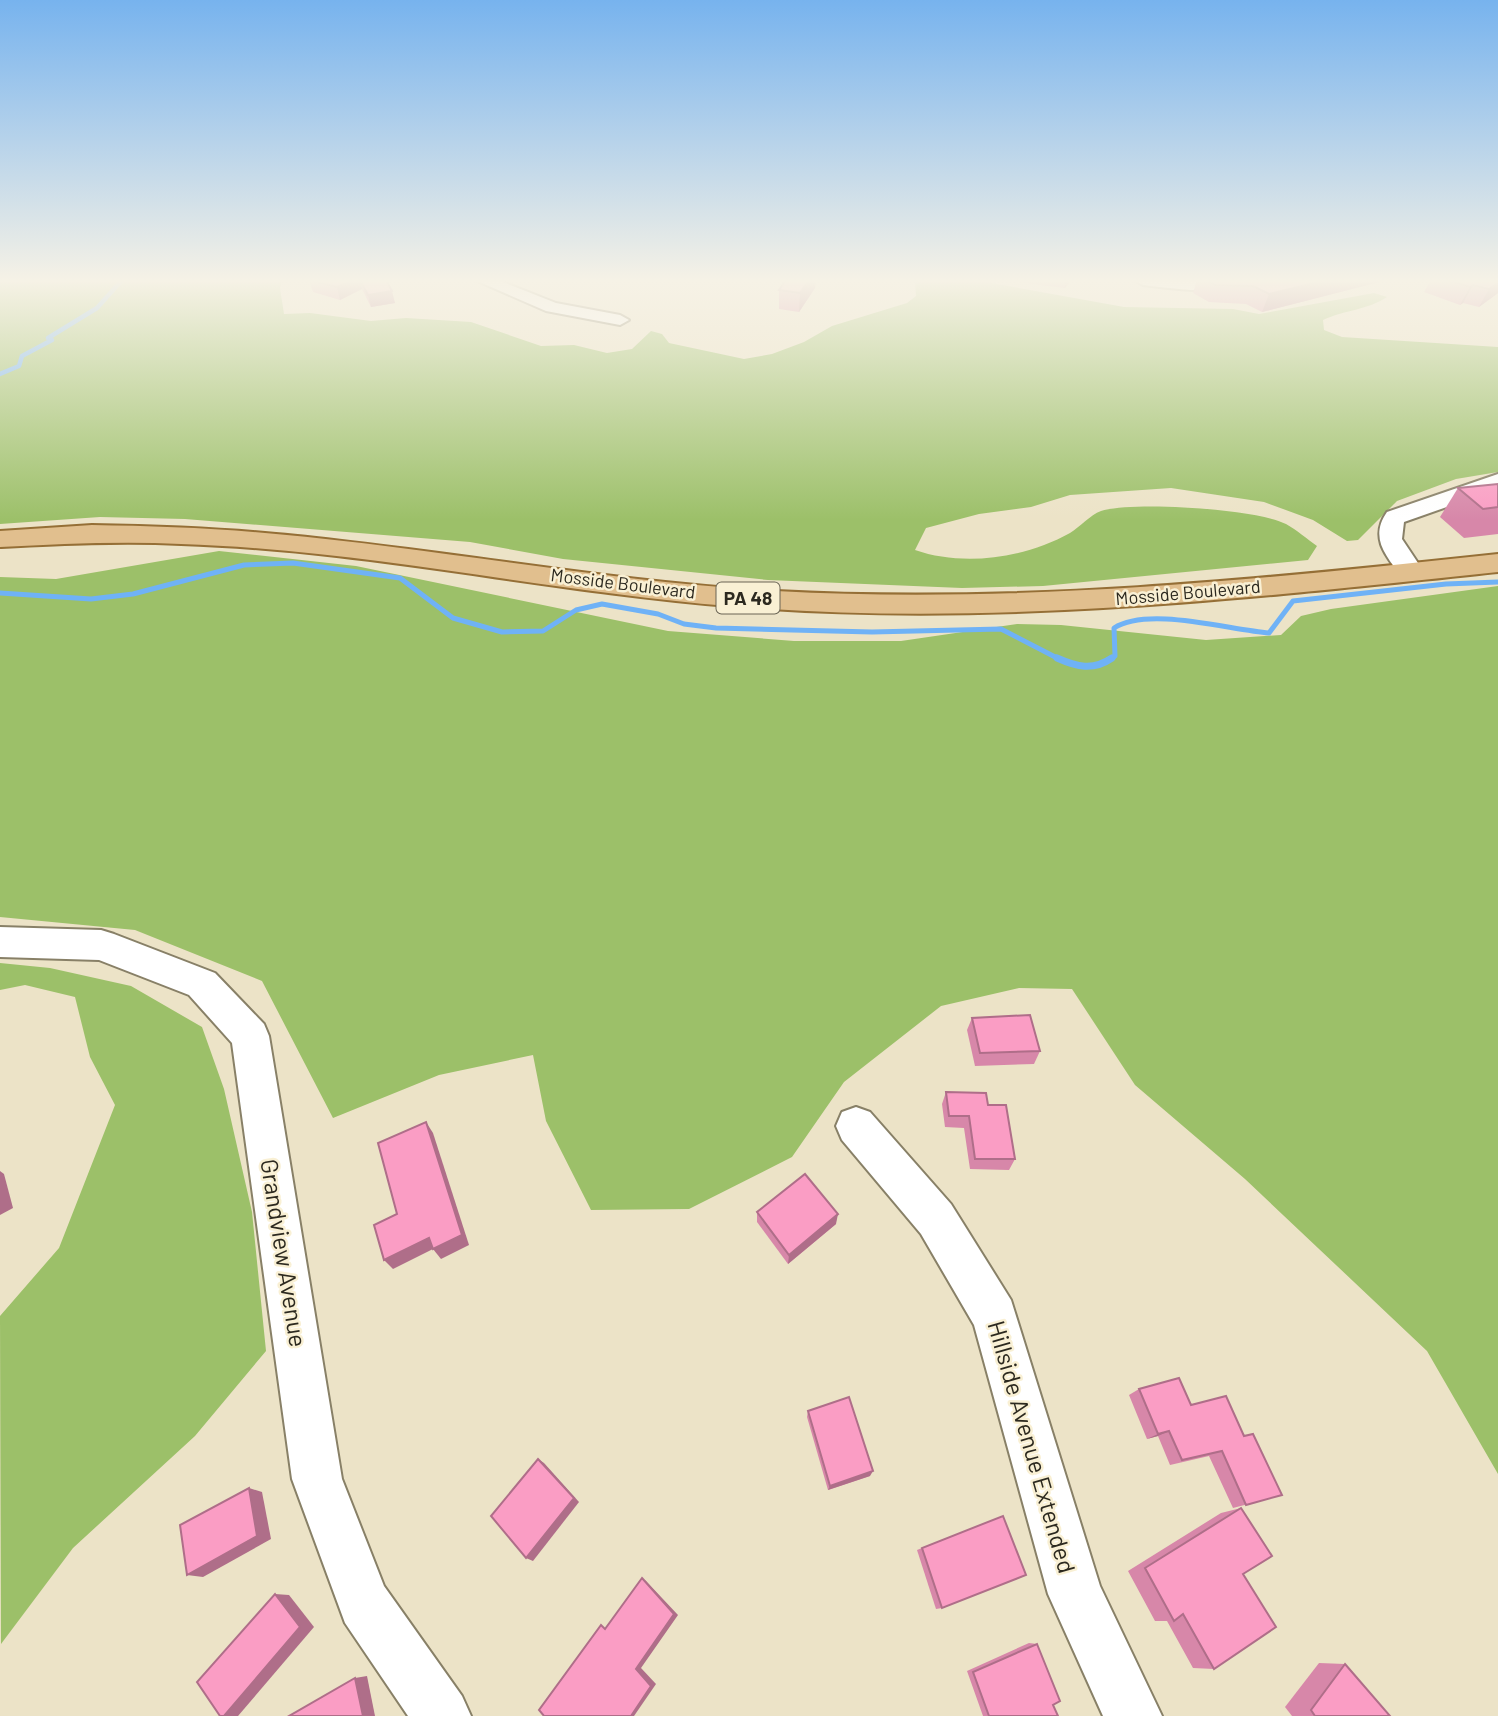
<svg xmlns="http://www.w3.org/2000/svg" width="1498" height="1716" viewBox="0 0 1498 1716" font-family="Barlow,sans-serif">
<rect width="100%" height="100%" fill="#ece3c7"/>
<g fill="#9cc069">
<path d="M0 280H282L280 288 284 314 310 313 371 321 406 318 471 322 541 346 574 345 607 353 632 349 651 331 662 334 669 343 744 359 772 354 804 342 832 326 907 303 916 296 915 280H975L1124 307 1233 309 1259 314 1374 293 1387 297C1368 310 1344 310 1323 320L1324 330 1342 337 1498 347V472L1456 479 1397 501 1358 540 1347 541 1313 520 1264 502 1171 488 1070 495 1031 507 979 514 926 528 915 550C964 567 1025 558 1070 533 1080 527 1090 515 1101 511 1133 501 1258 509 1286 524 1297 530 1307 539 1317 546L1308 560 1043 586 962 588 768 580 563 559 470 542 185 519 100 517 0 524Z"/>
<polygon points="219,551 356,566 668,631 794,641 901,641 1017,624 1061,625 1206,640 1281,635 1301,616 1331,609 1498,586 1498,1474 1427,1351 1245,1179 1135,1085 1072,989 1019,988 941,1006 844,1082 792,1157 689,1209 591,1210 546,1121 533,1055 439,1075 333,1118 262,981 135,930 0,917 0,577 56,579"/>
<polygon points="0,963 50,968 131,986 202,1027 224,1089 252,1212 266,1351 195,1436 73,1548 1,1644 0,1316 59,1248 115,1105 90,1057 75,997 25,985 0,990"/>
</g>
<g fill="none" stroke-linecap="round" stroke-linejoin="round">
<polyline stroke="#6fb2f6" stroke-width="4.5" points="0,374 19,366 22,356 52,340 48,338 97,308 122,280"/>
<g stroke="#6fb2f6" stroke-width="5">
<polyline points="0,593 91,599 133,594 244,565 293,563 400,578 453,618 502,632 543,631 576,610 602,604 658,614 684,624 716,628 872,632 1001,629 1061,660"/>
<path d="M1109 660 1115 656 1114 628C1149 606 1229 630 1269 633L1293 601 1446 584 1498 582"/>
</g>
<path stroke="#6fb2f6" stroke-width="7" d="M1057 658C1077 667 1093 671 1112 658"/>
<defs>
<g id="minor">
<polygon points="475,280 498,280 556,303 620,315 629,320 620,325 546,311"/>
<path d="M1134 280H1285L1282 284C1235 295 1191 291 1143 285Z"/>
<path d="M1498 474V489L1404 522 1402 539 1424 572 1420 577H1402C1386 556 1369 538 1387 512Z"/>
<polygon points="0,927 101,930 114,934 215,973 264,1024 269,1036 342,1479 384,1586 462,1696 471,1716 408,1716 345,1623 292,1479 232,1043 189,995 99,960 0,957"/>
<polygon points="856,1107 870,1112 951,1204 1011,1300 1100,1586 1162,1716 1103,1716 1048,1594 974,1325 921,1234 842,1140 836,1126 842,1112"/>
</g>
<path id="major" d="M92 525C153 526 215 528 276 534 443 549 609 582 776 591 1019 604 1257 580 1498 554V572C1242 599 987 628 729 606 546 591 365 550 181 544 121 541 61 544 0 547V531Z"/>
</defs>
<use href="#minor" stroke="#888067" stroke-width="4"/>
<use href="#major" stroke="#956f36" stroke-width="4"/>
<use href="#minor" fill="#fff" fill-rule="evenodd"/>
<use href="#major" fill="#e1bf8e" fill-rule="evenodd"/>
</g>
<g fill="#d787a9">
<polygon points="309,280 386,280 395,303 371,307 362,289 340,300 313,292"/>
<polygon points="1012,280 1071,280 1065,288 1032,284"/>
<polygon points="1197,280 1387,280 1262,312 1246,304 1209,302 1193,293"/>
<polygon points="1431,280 1498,280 1498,293 1479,307 1463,303 1460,305 1424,292"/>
<polygon points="815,288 799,312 779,309 779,290"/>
<polygon points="1498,484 1498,534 1464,538 1440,517 1458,488"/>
<polygon points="972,1018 1040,1051 1034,1064 975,1066 967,1030"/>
<polygon points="946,1092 988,1105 1015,1159 1009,1170 970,1169 964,1128 945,1127 942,1104"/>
<polygon points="757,1212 836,1224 788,1264 757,1222"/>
<polygon points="1139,1389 1191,1405 1244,1436 1282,1495 1233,1508 1209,1456 1170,1465 1158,1436 1147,1439 1129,1395"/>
<polygon points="808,1411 870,1476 828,1490 807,1417"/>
<polygon points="1241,1508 1243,1574 1214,1669 1193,1668 1167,1621 1155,1621 1128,1571 1221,1513"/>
<polygon points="922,1548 942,1608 936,1609 917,1550"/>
<polygon points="1029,1643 1037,1644 1053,1705 1058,1716 983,1716 967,1671"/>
<polygon points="1319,1663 1345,1664 1390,1716 1292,1716 1285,1707"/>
</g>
<g fill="#af6e89">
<polygon points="353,280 360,280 362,289 340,300 337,287"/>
<polygon points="809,280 816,280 815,288 799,312 800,293"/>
<polygon points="1066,280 1071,280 1065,288"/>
<polygon points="1326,280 1387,280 1262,312 1269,294"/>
<polygon points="1498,283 1498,293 1479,307 1489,289"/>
<polygon points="1473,285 1463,303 1460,305 1470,287"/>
<polygon points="392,291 395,303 371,307 368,295"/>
<polygon points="426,1122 433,1133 469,1245 441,1259 433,1249"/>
<polygon points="0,1171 4,1174 13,1208 0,1215"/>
<polygon points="838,1214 836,1224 788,1264 789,1255"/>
<polygon points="429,1238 437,1247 393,1269 384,1260"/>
<polygon points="1169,1431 1158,1436 1147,1439 1158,1434"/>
<polygon points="538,1459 544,1463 579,1502 533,1561 526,1558"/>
<polygon points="873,1471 870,1476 828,1490 830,1486"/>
<polygon points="249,1488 262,1492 271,1539 203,1577 187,1575"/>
<polygon points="642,1578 646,1581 678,1615 641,1668 656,1684 634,1716 631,1716"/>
<polygon points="275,1594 289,1595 314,1627 238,1716 224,1716"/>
<polygon points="367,1676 375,1716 363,1716 355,1678"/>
</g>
<g fill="#fa9dc4" stroke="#af6e89" stroke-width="2">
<polygon points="309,280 353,280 337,287"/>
<polygon points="360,280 386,280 392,291 368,295"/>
<polygon points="786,280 809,280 800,293 779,290"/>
<polygon points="1207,280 1326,280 1269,294 1253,286 1215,285"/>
<polygon points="1448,280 1498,280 1498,283 1489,289 1473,285 1470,287"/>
<polygon points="1498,484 1498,507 1483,509 1458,488"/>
<polygon points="1030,1015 1040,1051 980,1053 972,1018"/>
<polygon points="946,1092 986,1093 988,1105 1006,1105 1015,1159 975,1159 969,1116 949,1116"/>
<polygon points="426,1122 462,1235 433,1249 429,1238 384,1260 374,1225 397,1214 378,1143"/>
<polygon points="805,1174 838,1214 789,1255 757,1212"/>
<polygon points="1179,1378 1191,1405 1226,1396 1244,1436 1253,1434 1282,1495 1246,1505 1222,1451 1182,1460 1169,1431 1158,1434 1139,1389"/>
<polygon points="849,1397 873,1471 830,1486 808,1411"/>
<polygon points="538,1459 574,1498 526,1558 491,1516"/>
<polygon points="249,1488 257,1536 187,1575 180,1525"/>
<polygon points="1241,1508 1272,1556 1243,1574 1276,1627 1214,1669 1183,1614 1174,1621 1145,1568"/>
<polygon points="1003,1516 1026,1575 942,1608 922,1548"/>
<polygon points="642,1578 674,1614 636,1669 651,1686 631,1716 544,1716 539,1710 601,1625 605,1629"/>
<polygon points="275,1594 300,1627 224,1716 220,1716 197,1682"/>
<polygon points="1037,1644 1060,1701 1053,1705 1058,1716 989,1716 973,1672"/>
<polygon points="1345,1664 1390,1716 1315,1716 1311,1710"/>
<polygon points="355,1678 363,1716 289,1716"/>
</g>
<linearGradient id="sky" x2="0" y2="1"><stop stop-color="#77b3ee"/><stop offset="0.54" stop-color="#f6f2e6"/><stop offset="1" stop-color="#f6f2e6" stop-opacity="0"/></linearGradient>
<rect width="1498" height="520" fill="url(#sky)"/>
<g text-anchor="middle" stroke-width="5" stroke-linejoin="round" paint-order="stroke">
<g font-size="18" fill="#2c291f" stroke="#f9f0d4">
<text transform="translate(623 584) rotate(7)" y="6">Mosside Boulevard</text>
<text transform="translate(1188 593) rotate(-5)" y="6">Mosside Boulevard</text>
</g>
<rect fill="#f9f0d4" stroke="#6a6555" stroke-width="2" x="716.5" y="582.5" width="63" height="31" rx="5"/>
<g font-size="19" font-weight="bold" fill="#2c291f">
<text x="748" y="605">PA 48</text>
</g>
<g font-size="24" fill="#2c291f" stroke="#f9f0d4">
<text transform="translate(283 1253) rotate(81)" y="8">Grandview Avenue</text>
<text transform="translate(1031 1447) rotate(74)" y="8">Hillside Avenue Extended</text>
</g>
</g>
</svg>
